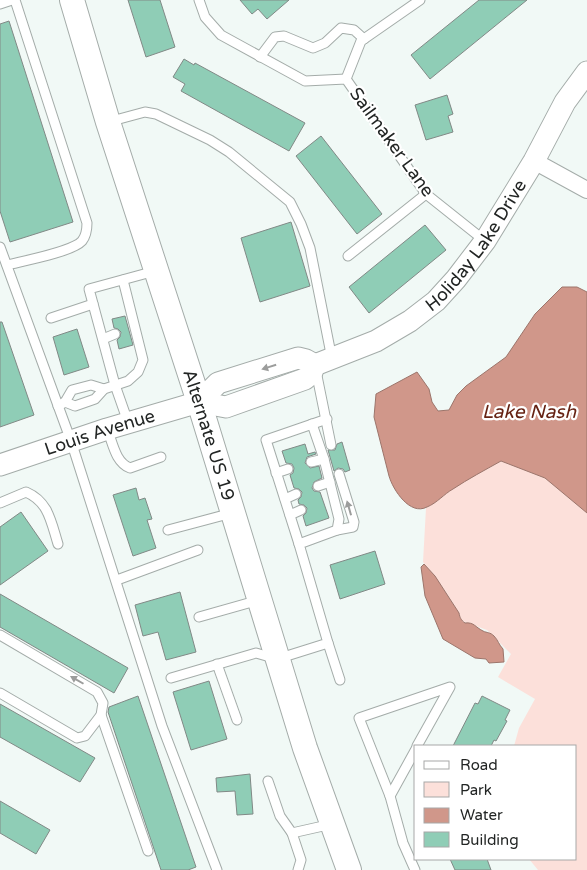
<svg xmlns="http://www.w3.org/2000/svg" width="587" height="870" viewBox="0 0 587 870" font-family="'Varela Round',sans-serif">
<rect width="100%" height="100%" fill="#f1f9f6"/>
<path fill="#fce0da" d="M501 461 545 478 587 513V870H538L529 859H576V746H514L519 728 535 699 498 677 511 654 487 630 462 621C453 599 437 580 423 562L426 508 453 488Z"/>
<g fill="#d0978a" stroke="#9c756b">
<path d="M562 287H577L587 292V513L545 478 501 461C485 470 468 479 453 489 444 494 437 503 427 507 410 516 393 490 389 476L374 417 376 394 417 372 429 389 432 402 438 411 449 410 457 395 466 386 506 357 535 314Z"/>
<path d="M424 564 435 576 459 613C460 618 461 620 465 623 474 622 475 627 483 631 487 633 490 632 494 636 498 640 499 645 503 649L504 662 489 663 486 659 475 658 443 639 425 596 421 567Z"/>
</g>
<g fill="#8fcdb6" stroke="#818986">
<polygon points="128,0 160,0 175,47 146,57"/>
<polygon points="240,0 289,0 267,19 258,9 252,14"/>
<polygon points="479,0 527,0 430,79 411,55"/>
<polygon points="9,21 73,222 10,242 0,211 0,24"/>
<polygon points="184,59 194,65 195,63 305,123 289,151 181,91 185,84 173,77"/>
<polygon points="447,95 453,114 448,116 453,132 426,140 415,105"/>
<polygon points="321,136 382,214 357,234 296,156"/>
<polygon points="291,222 310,286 260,302 241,238"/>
<polygon points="425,225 446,250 369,313 349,287"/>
<polygon points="125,316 133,345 119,349 117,340 120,337 121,332 118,329 114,328 112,319"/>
<polygon points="0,322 2,322 34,415 0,427"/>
<polygon points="77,329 89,367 64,375 53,337"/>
<polygon points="342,442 350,470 345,472 343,469 338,468 334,471 328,450 335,450 337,444"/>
<polygon points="305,444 308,454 315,452 316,454 307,457 305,463 310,468 319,466 322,478 314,482 312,488 314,491 320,492 329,518 306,526 303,516 306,513 307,508 304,505 299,504 298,500 301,497 302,492 299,489 294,488 290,475 293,473 294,468 292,464 286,463 282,451"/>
<polygon points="136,488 139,500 145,498 152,519 147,520 156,548 133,556 113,495"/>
<polygon points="21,512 48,551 0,585 0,527"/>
<polygon points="375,551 385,584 340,599 330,565"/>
<polygon points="180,592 196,652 166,660 158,632 143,636 135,605"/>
<polygon points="0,594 128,668 114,693 0,627"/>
<polygon points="209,681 227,739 191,750 173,692"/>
<polygon points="138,696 196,867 188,870 161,870 108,712 109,707"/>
<polygon points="482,696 510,710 505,720 507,721 496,741 494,740 491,746 453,746 475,703 478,704"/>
<polygon points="0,704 95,758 80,782 0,737"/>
<polygon points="250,774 253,814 237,815 235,791 217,792 216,778"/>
<polygon points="0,801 50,830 36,854 0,833"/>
<polygon points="450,859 487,859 491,870 455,870"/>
</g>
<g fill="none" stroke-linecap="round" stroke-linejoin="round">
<defs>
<g id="service">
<polyline points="199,0 205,17 221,35 305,81 346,79 426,194 485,241"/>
<polyline points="0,4 12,0"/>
<polyline points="260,57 275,37 284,36 313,48 325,43 341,28 354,30 364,39"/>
<polyline points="346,79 361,41 420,0"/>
<polyline points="108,122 145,112 156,114 210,140 229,152 290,202 301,224 310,248 332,359"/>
<polyline points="0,247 71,441 162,726 217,870"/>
<polyline points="348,256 426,194"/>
<path d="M7 265C23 261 72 252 82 241 86 236 87 229 87 223L15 0"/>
<polyline points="51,318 93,304"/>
<polyline points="103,339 115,334"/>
<polyline points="316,371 331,445"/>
<polyline points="65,402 72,390 91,385 104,389"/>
<polyline points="58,406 65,402 75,406 95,399 104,389 128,381 138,372 143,360 123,280"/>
<polyline points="128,422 115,385 89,289 155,271"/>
<path d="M107 429C113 443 115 462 130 468L161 457"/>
<polyline points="311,462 324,459"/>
<polyline points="276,473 288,469"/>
<polyline points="318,486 330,482"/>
<polyline points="285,499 296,494"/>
<path d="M0 503 26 492C49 502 51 522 58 544"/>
<polyline points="290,515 301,510"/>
<polyline points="168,530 232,513"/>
<polyline points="337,530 353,527 354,522 339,474"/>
<polyline points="299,544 266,440 327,419"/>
<polyline points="117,580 198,550"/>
<polyline points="199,617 259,600"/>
<polyline points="0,635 97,692 103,703 101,715 85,736 77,738 0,693"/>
<polyline points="328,643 340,680"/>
<polyline points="217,664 237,720"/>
<polyline points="171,678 256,653 277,659 328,643 299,544 337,530 339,519 324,459 312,424"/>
<polyline points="101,715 148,851"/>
<polyline points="268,781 280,816 292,833"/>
<polyline points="390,796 416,749"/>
<polyline points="298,870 301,860 292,833 332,824"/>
<polyline points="415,870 403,843 390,796 359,718 450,687 417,746"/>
</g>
<polyline id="minor" points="534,161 587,190"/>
<g id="tertiary">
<polyline points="199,402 218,383 298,358 306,360 315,365"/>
<path id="s1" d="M0 465 107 429 199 402 226 407 305 379 311 374 315 365 376 341 410 321 436 301 456 279 485 241 534 161 565 102 587 72"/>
</g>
<g id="secondary">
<path id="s2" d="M72 0 108 122 199 402 305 748 349 870"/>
</g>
</defs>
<use href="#service" stroke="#a4aca9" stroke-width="11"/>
<use href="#minor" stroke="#a4aca9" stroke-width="18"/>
<use href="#tertiary" stroke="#a4aca9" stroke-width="23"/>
<use href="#secondary" stroke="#a4aca9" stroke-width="26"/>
<use href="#service" stroke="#fff" stroke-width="9"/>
<use href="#minor" stroke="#fff" stroke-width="16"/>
<use href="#tertiary" stroke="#fff" stroke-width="21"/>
<use href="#secondary" stroke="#fff" stroke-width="24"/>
</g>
<defs><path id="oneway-solid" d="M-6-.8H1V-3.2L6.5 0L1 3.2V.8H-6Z" transform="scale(1.25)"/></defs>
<g fill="#9c9d9c">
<use href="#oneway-solid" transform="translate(269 367) rotate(163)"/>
<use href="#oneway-solid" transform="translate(349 508) rotate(-106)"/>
<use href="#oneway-solid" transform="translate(77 680) rotate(-150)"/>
</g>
<g text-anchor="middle" stroke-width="4.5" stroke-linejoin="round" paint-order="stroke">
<g font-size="18" fill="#222524" stroke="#fff">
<text transform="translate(392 142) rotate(54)" y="6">Sailmaker Lane</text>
<text dy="6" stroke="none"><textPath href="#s1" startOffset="544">Holiday Lake Drive</textPath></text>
<text dy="6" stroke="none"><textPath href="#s1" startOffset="105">Louis Avenue</textPath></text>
<text dy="6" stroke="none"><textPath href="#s2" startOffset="456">Alternate US 19</textPath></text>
</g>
<g font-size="19" font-style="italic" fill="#662213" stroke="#fff">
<text x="529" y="418">Lake Nash</text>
</g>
</g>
<rect x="414" y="745" width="162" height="115" fill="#ffffff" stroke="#a7a8a7"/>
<rect x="424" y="761" width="25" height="8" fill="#ffffff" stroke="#a7a8a7"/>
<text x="460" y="770" font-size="15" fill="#222524">Road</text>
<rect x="424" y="782" width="25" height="15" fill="#fce0da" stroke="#a7a8a7"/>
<text x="460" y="795" font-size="15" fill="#222524">Park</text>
<rect x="424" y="808" width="25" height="15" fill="#d0978a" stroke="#a7a8a7"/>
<text x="460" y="820" font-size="15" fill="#222524">Water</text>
<rect x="424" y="832" width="25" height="15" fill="#8fcdb6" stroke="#a7a8a7"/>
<text x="460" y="845" font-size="15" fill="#222524">Building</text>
</svg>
